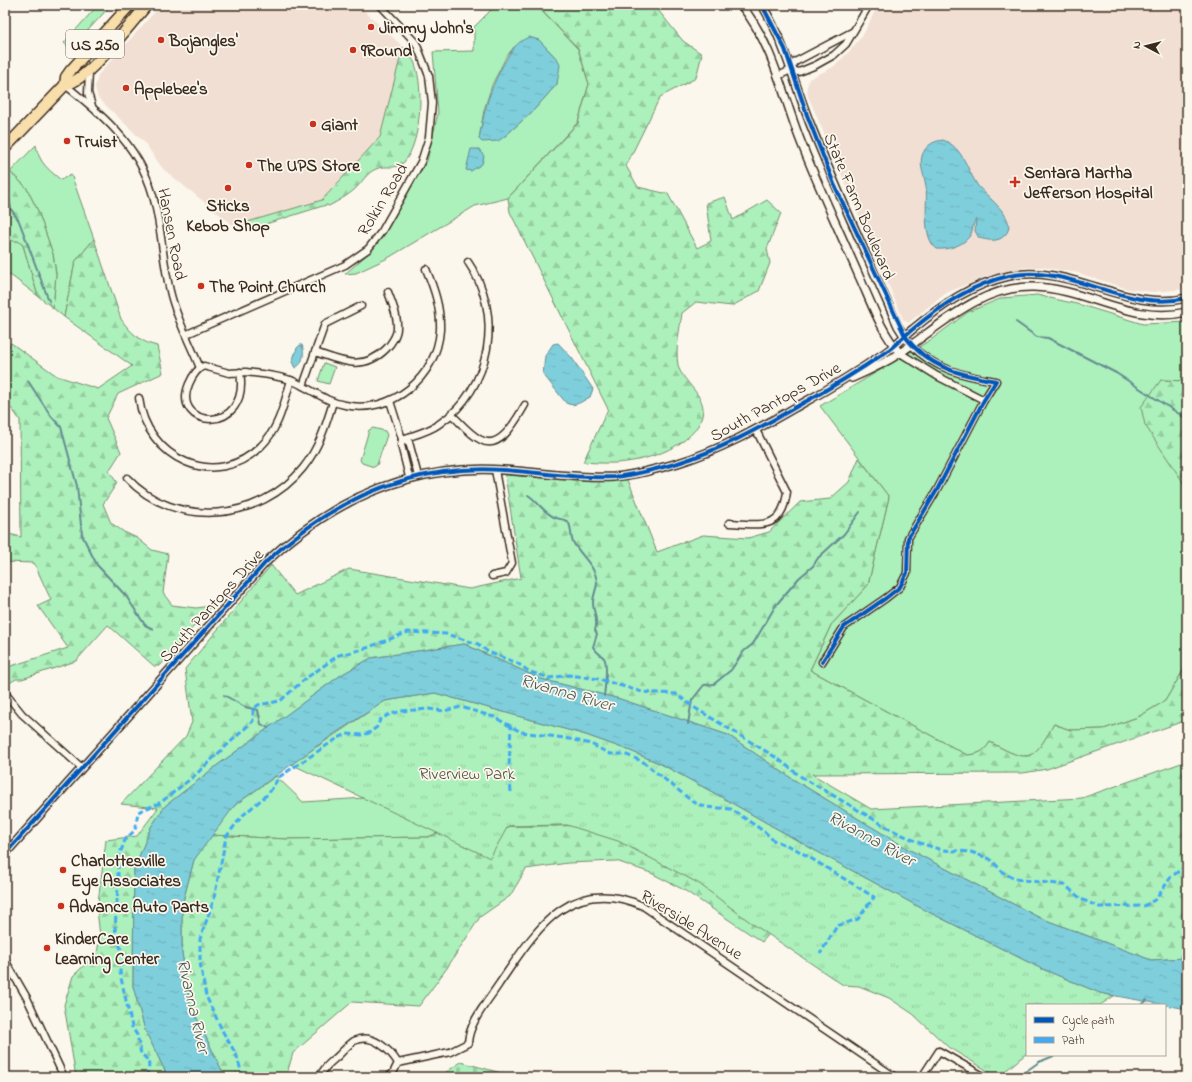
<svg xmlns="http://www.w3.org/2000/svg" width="1192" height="1082" viewBox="0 0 1192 1082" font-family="'Indie Flower',sans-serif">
<defs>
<pattern id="forest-firs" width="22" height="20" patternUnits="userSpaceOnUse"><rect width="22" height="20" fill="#acf0bb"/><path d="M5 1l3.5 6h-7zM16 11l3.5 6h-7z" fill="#95cea0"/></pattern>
<pattern id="cemetery-stones" width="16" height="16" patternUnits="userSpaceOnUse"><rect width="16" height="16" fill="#acf0bb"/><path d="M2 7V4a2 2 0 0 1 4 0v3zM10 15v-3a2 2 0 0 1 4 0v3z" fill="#95cea0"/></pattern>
<pattern id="park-tufts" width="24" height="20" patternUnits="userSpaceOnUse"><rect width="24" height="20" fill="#acf0bb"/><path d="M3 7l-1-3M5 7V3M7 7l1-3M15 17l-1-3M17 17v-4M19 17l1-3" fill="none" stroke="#95cea0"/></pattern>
<pattern id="water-ripples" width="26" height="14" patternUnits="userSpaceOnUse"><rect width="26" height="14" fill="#7fcedc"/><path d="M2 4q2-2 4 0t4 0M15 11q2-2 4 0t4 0" fill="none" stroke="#6fb1bc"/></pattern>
</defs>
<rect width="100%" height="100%" fill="#fbf7ec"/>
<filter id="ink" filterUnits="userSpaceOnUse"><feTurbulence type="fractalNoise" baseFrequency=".025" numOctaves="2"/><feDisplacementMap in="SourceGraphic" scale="8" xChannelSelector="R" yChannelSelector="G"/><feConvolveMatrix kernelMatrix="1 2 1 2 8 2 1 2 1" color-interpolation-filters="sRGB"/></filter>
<g filter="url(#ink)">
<g fill="#f2dfd3">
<polygon points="161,5 358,5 403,47 380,137 322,200 234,226 163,169 144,142 98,98 95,87 98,75"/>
<polygon points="878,5 1187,5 1187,289 1153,292 1128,289 1078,273 1042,267 1022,268 987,276 946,293 908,323 903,319 808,96 807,87 809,79 833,67 850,51 864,33"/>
</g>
<g fill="#acf0bb" stroke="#748d6c" fill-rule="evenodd">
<path d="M496 5H536L578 49 589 84 578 122 508 198 475 206 388 258 356 273 345 274 372 250 427 161 438 113 433 52 474 51V27ZM539 40 557 59V84L533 111 504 137 479 139 484 110 492 85 506 57 514 47Z"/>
<path d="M36 145C39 163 48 169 61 180L71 174 94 239 75 262 64 317 53 308 56 274 53 254 38 211 26 187 10 172Z"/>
<polygon points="5,240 18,241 23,245 38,296 5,271"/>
<path d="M1037 295 1081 305 1143 324 1187 322V381L1161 380 1183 483 1187 488V664L1165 701 1138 717 1104 729 1070 730 1054 724C1032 763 1029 763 990 742 984 752 979 754 967 755L810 670 831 625 868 585 889 497 820 406 932 339 968 312 1002 298Z"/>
<polygon points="324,363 335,367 329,384 318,381"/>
<polygon points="373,428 385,431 387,435 377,465 374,467 362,463 360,460 369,430"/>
<polygon points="276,776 303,802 443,793 626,825 453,827 428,837 287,839 211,835 235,805"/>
</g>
<g fill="url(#forest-firs)" stroke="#748d6c">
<polygon points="98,5 111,5 71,49 64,43"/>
<path d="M536 5H654L683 41 702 54 696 78 660 97 626 166 638 187 668 194 697 248 711 241 706 203 725 197 733 220 767 200 781 213 767 249 770 263 759 291 732 306 696 302 682 313C680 329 675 348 678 365 680 378 703 394 703 409 702 442 653 459 626 462 612 464 597 463 583 462L608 409 510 212 508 198 578 123 589 84 578 48Z"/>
<path d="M403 47C407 52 413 58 415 64 424 88 421 143 404 162 396 171 386 164 376 169 366 173 362 183 354 190 347 196 338 201 329 206L326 205 250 229H237L234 226 322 200 380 137Z"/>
<polygon points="10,172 26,187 38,211 53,254 56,274 53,308 38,296 23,245 18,241 5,240 5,174"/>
<path d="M94 239 121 319C130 332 140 342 157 346L163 373 118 394 106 418 121 452 109 471 117 483 103 504 111 523 124 532 137 538 152 550 168 554 163 593 172 605 196 608 211 606 160 666H154L108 625 76 661 22 679H16L8 684 5 675V668L68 648 38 606 51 600 34 563 5 562V533L21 537 20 420 12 409 5 405V353L11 343 57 376 98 389 132 366 64 317 75 262Z"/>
<polygon points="1161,380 1187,381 1187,488 1145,425 1141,407"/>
<path d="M859 458 889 497 868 585 831 625 810 670 967 755C979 754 984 752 990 742 1029 763 1032 763 1054 724L1070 730 1104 729 1138 717 1165 701 1187 664V720L1047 769 1023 773 812 774 871 809 1082 798 1187 761V956L1185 958 1151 960 1038 917 908 849 791 778 728 735 620 699 541 679 464 644 371 658 341 675 219 764 165 806 151 827 134 869 133 986 145 1030 168 1077H76L64 1005 73 976 97 953 100 936 97 910 106 840 137 836 158 808 121 804 186 736 192 722 185 669 271 565 295 595 349 569 470 589 521 578 505 475 588 481 628 480 657 552 703 535 748 538 769 532 800 502 830 499 849 482Z"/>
<polygon points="626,825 778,924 762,942 684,890 651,873 616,861 568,863 526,869 510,896 480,917 447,968 419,1006 352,1002 293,1053 286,1077 225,1077 190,1004 182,953 182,905 194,860 211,835 287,839 428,837 453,827"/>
</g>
<polygon fill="url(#cemetery-stones)" stroke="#748d6c" points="461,1062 516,1077 439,1077"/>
<polygon fill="url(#park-tufts)" stroke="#748d6c" points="435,693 586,735 628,750 661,764 716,794 816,851 923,909 1040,968 1100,993 1114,996 1100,1005 1027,1005 1027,1053 998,1077 948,1047 913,1014 889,998 859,986 843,985 750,922 698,883 618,841 567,825 508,826 490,858 291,764 385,701"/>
<g fill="url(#water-ripples)" stroke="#648c90">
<path d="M529 37 539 40 557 59 560 65 557 84 533 111 504 137 498 141 482 142 479 139C484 112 488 95 500 71 508 57 513 43 529 37Z"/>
<path d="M943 140C963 147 967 170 978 186 987 197 1020 220 1005 235 998 243 987 240 979 238L975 231 976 219C973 223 973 229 971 234 965 245 949 250 937 249 921 237 928 203 926 187 925 176 919 167 922 156 925 146 933 141 943 140Z"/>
<polygon points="471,149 479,149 484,156 482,164 471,171 466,170"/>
<path d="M558 343 572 358 593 389 590 397C582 401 575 408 566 403L543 374 545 356 553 344Z"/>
<path d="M300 345H302C305 353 303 365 295 368L292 362 297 348Z"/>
<polygon points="464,644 541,679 620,699 728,735 791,778 908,849 1038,917 1151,960 1185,958 1187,956 1187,1009 1100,993 1040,968 923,909 816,851 716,794 661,764 628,750 586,735 435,693 385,701 334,734 235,805 194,860 182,905 182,953 190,1004 225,1077 168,1077 145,1030 133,986 134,869 151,827 165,806 219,764 341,675 371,658"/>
</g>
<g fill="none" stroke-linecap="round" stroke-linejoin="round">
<g stroke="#648c90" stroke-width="2">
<polyline points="7,188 11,209 19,221 49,301"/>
<polyline points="1016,322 1037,337 1048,338 1116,373 1187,419"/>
<polyline points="28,381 51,416 61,427 77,486 82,535 97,565 126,596 145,625 153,629"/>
<path d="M528 495C539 502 542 512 556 518 560 519 565 519 568 522 572 526 570 536 573 542 581 556 597 567 597 584 596 590 593 596 593 603 593 612 599 620 595 630L597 634 593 647C597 653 600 654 604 658 608 664 605 688 604 696"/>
<polyline points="224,695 245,707 258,710 261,724 268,728"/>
<polyline points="688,724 692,700 704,685 714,684 731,670 744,651 753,644 776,605 799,578 813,566 818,558 844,534 860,512"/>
<polyline points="1142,1005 1147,1000"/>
<polyline points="157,1077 165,1071"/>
<polyline points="1018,1077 1039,1062 1056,1055"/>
</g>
<defs>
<g id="minor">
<polyline points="791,70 795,62 852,32"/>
<polyline points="89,72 88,93 92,106"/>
<polyline points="778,76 791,70 799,72 816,65 834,55 846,44 869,5"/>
<path d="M65 85C106 117 144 151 155 204 162 233 163 263 170 291 176 318 190 343 200 368"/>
<polyline points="187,334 345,265 368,249 382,231 421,162 429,137 432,103 429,76 416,43 380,5"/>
<polyline points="315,352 325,324 361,306"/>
<polyline points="900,353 937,376 984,400"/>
<path d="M240 372C251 436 170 429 189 384 192 377 196 369 204 366L229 373 246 372C262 374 278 375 293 381 311 389 326 402 345 405 392 415 437 377 440 330 441 308 434 288 426 269"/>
<path d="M303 386 315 352C341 361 363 372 386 349 391 344 397 335 397 328 398 316 392 303 388 292"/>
<path d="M139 398C146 458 215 492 261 446 279 429 284 403 291 380"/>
<polyline points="390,401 402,439 401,445 409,477"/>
<path d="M451 414C460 422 470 435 481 440 501 451 517 418 525 405"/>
<path d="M402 439C414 435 428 432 439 424 492 388 504 314 468 262"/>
<polyline points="402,439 409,442 418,476"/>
<path d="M127 478C175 530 261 521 303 468 319 448 326 425 333 402"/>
<path d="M729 523C760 524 782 532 787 492L756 430"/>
<polyline points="492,576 506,573 512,563 495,470"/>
<path d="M822 662 844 627 886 598 900 587 907 573 908 538 937 490 984 400 996 381C964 376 934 369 911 345"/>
<polyline points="5,693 22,714 82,768"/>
<polyline points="5,960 27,998 64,1077"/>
<path d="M398 1063 450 1052 468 1043C469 1022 488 1001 499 984 535 932 568 873 643 906L895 1077"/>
<path d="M320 1077C324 1067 330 1063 338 1056 343 1051 348 1045 354 1041 372 1032 390 1050 398 1063"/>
<polyline points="388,1077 393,1073 398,1063"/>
<polyline points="922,1077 939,1051 985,1077"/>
</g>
<g id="tertiary">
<path d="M741 5C772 43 782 92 799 137 817 184 839 230 859 276 871 302 881 332 900 353"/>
<path d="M762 5C786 44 794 84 811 126 838 193 868 259 898 326L907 340"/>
<path d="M852 378C868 371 885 363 900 353 941 325 980 286 1033 287 1087 288 1131 325 1187 312"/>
<path d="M5 854 266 562C333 499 410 464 503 470 540 472 577 479 614 477 636 475 657 469 678 463 720 450 758 429 796 407 827 390 857 372 886 352 896 345 904 336 913 329 942 305 972 284 1009 276 1071 263 1125 313 1187 298"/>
</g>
<g id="trunk">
<path d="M65 85C88 81 130 24 147 5"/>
<polyline points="5,148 65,85 66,77 71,70 130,5"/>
</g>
</defs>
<use href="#minor" stroke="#3b2a1e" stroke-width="9"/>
<use href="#tertiary" stroke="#3b2a1e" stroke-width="10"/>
<use href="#trunk" stroke="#3b2a1e" stroke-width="13"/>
<use href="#minor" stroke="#fbf7ec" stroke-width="6"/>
<use href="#tertiary" stroke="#fbf7ec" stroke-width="7"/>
<use href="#trunk" stroke="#f8deab" stroke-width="10"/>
<g stroke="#3fa9f5" stroke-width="3" stroke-dasharray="6 3" stroke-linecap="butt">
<polyline points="511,792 509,767 511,726"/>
<path d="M146 1077C150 1066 151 1061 141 1054L137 1035 132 1027 121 978 120 971 123 957 115 928 118 887V859L125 840 135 830 138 812 160 803 193 777 253 721V710L258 705 280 701 305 679 339 655 364 649 408 632 446 634 478 644 488 652 517 663 530 672 550 678 569 675 599 679 642 692 676 694 695 708 777 758 800 776 892 830 920 843 942 850 971 852 990 859 1004 873 1015 879 1065 885 1081 899 1099 907 1144 906 1156 899 1171 877 1187 865"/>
<polyline points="243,1077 236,1054 223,1032 206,996 200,963 200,939 214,899 226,837 242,816 269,793 279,777 338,738 347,734 362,735 369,733 377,727 380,720 388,715 401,711 429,709 444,711 461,707 494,717 521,732 565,738 591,744 610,754 624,754 642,761 693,802 706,807 731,809 765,832 773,840 794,848 874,897 858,919 837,926 820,954"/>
</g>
<defs>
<g id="cycleway">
<path d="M762 5 785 49 807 115 834 184 905 336C927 367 960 375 996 381L984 400 937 490 908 538 907 573 900 587 886 598 844 627 822 662"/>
<path d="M5 854 266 562C333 499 410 464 503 470 540 472 577 479 614 477 636 475 657 469 678 463 720 450 758 429 796 407 827 390 857 372 886 352 896 345 904 336 913 329 942 305 972 284 1009 276 1071 263 1125 313 1187 298"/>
</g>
</defs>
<use href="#cycleway" stroke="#fbf7ec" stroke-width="6"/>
<use href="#cycleway" stroke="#0057b8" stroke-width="4"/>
</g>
</g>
<g fill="#c8321e" stroke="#fbf7ec" stroke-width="1.5">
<circle cx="371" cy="27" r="4"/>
<circle cx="161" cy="40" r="4"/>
<circle cx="353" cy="50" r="4"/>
<circle cx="126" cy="88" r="4"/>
<circle cx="313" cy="124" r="4"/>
<circle cx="67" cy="141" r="4"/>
<circle cx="249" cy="165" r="4"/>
<path d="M1013 176h4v4h4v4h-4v4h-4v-4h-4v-4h4z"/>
<circle cx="228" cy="188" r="4"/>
<circle cx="201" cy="286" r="4"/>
<circle cx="63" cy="870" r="4"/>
<circle cx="61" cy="906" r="4"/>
<circle cx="47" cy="948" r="4"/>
</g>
<g text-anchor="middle" stroke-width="3.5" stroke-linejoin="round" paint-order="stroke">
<rect fill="#fbf7ec" stroke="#75685c" stroke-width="1" x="66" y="30" width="58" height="28" rx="3"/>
<g font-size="16" font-weight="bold" fill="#3b2a1e">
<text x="95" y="50">US 250</text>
</g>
<g font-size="17" font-weight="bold" fill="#3b2a1e" stroke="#fbf7ec" text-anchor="start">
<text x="379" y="33">Jimmy John's</text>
<text x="169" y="46">Bojangles'</text>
<text x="361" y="56">9Round</text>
<text x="134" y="94">Applebee's</text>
<text x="321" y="130">Giant</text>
<text x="75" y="147">Truist</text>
<text x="257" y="171">The UPS Store</text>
<text x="1024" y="178">Sentara Martha<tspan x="1024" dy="20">Jefferson Hospital</tspan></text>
<text x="228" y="211" text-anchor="middle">Sticks<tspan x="228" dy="20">Kebob Shop</tspan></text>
<text x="209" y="292">The Point Church</text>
<text x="71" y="866">Charlottesville<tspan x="71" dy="20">Eye Associates</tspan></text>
<text x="69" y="912">Advance Auto Parts</text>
<text x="55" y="944">KinderCare<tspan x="55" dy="20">Learning Center</tspan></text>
</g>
<g font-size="17" fill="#3b2a1e" stroke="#fbf7ec">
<text transform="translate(382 199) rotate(-59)" y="6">Rolkin Road</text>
<text transform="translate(860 206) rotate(67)" y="6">State Farm Boulevard</text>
<text transform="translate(173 234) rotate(79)" y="6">Hansen Road</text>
<text transform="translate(775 401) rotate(-29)" y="6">South Pantops Drive</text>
<text transform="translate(211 605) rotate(-48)" y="6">South Pantops Drive</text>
<text transform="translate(692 924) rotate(32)" y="6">Riverside Avenue</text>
</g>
<g font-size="17" fill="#52523d" stroke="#fbf7ec">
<text x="467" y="779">Riverview Park</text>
</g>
<g font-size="18" font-style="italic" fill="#4f5b57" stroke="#fbf7ec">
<text transform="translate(567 692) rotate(16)" y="6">Rivanna River</text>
<text transform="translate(872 838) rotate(29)" y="6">Rivanna River</text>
<text transform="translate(194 1006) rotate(77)" y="6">Rivanna River</text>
</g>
</g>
<rect width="1192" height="1082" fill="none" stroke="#fbf7ec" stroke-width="20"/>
<rect x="10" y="10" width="1172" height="1062" fill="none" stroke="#3b2a1e" stroke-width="1.5" filter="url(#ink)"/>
<rect x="1026" y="1004" width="140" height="52" fill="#fbf7ec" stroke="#aea59a"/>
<rect x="1034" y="1017" width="20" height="6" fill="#0057b8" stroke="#aea59a"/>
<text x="1062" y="1024" font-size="12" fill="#3b2a1e">Cycle path</text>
<rect x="1034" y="1037" width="20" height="6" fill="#3fa9f5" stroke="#aea59a"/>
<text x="1062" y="1044" font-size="12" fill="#3b2a1e">Path</text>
<g transform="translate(1146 46) rotate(277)" stroke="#fbf7ec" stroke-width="3" paint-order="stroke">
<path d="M0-3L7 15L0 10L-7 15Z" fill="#3b2a1e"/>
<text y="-6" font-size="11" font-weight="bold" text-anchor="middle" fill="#3b2a1e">N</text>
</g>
</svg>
